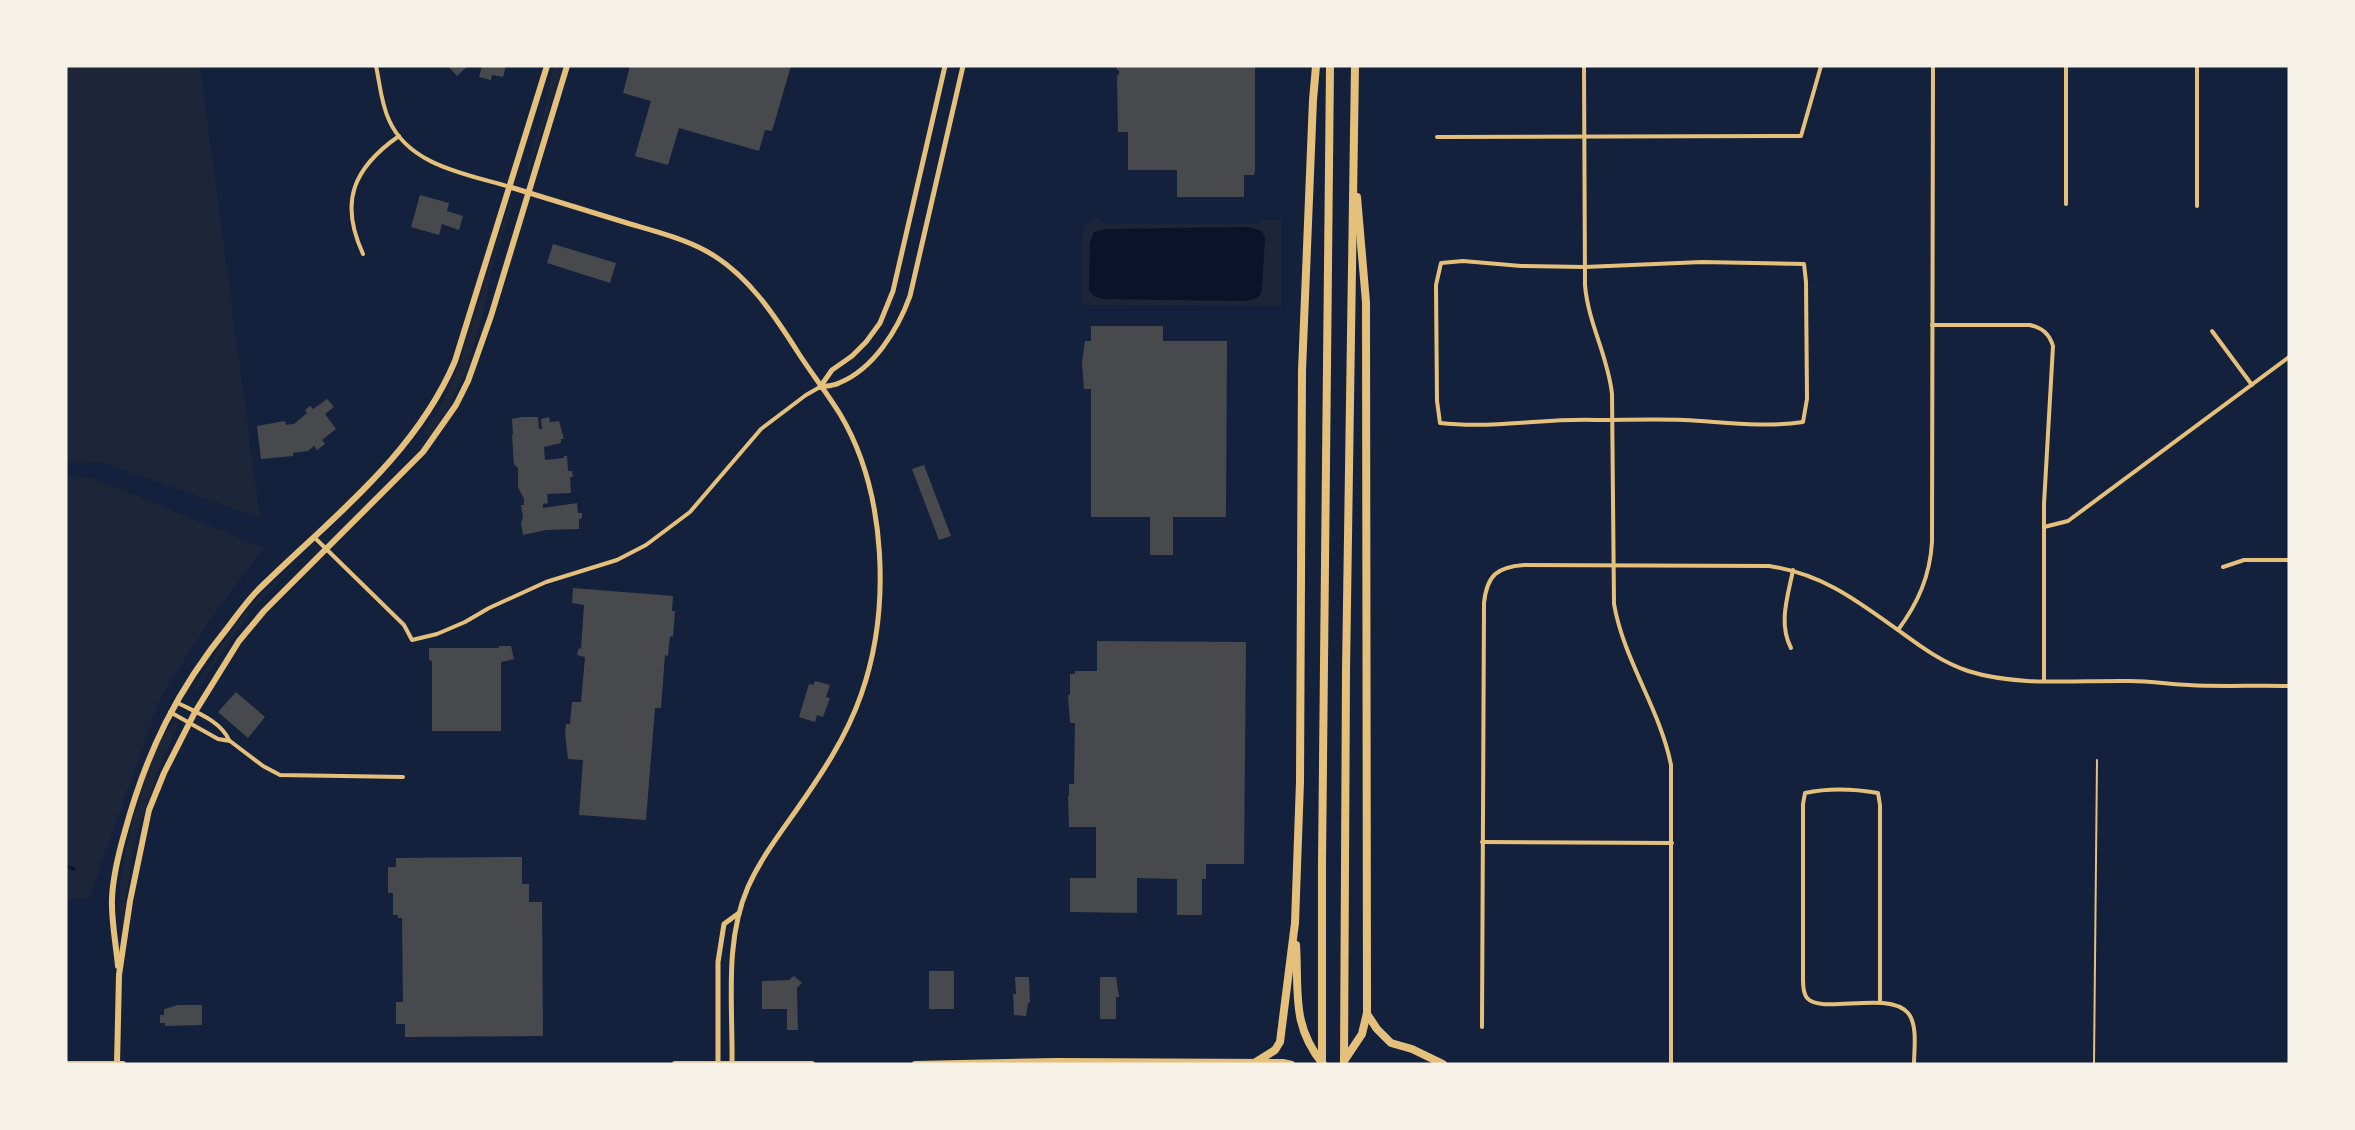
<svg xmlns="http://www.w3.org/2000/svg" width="2355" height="1130" viewBox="0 0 2355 1130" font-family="Raleway,sans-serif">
<rect width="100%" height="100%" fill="#14213d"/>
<g fill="#1d2539">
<polygon points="66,66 200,66 260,518 103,463 66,462"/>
<polygon points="553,66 562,66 529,171 526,170 546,105"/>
<polygon points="508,208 511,209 491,272 484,311 467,370 440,422 429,436 425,434 424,430 440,407 457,371"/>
<polygon points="1096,218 1099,218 1100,223 1258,224 1259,220 1282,220 1282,306 1082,305 1082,236 1087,222 1089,224"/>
<polygon points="66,475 96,479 264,548 211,618 161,696 89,899 66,899"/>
<polygon points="300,559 302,559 256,604 194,694 193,690 237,622 264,592"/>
<path d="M177 721 178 724 156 776 136 837 128 883 123 926C108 895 145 759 167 731 170 727 174 724 177 721Z"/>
</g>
<path fill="#0b132b" d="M1249 227 1262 231 1265 237 1262 290C1259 299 1254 299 1246 301L1104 299 1094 296 1089 290 1090 242 1094 232 1106 229Z"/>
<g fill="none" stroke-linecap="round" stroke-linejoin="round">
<polyline stroke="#0b132b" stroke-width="3" points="66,866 74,869"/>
</g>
<g fill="#48494c">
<polygon points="448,66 468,66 457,76"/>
<polygon points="482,66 506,66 503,77 492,75 491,80 479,77"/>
<polygon points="630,66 791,66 772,131 765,130 759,151 679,128 668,165 635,156 651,101 623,93"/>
<polygon points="1117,66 1255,66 1255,171 1254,175 1244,175 1244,197 1177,197 1177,170 1128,170 1128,132 1118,132 1117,75 1119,75 1119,70 1117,70"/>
<polygon points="420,195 449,203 447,211 463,216 459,230 442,224 439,235 411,227"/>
<polygon points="553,244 616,263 610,283 547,263"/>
<polygon points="1091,326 1163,326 1163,341 1227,341 1226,517 1173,517 1173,555 1150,555 1150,517 1091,517 1091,389 1084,389 1082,362 1085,341 1091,341"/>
<polygon points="327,399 334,407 325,414 336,429 322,440 325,444 317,450 314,446 308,451 293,453 293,456 261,459 257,426 285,421 286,425 294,424 307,413 305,410 310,406 313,409"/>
<polygon points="522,417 538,417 539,429 542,429 541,419 549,417 550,422 559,421 564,439 561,439 561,443 544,447 545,460 564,458 564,456 567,456 568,471 572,471 573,477 570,477 571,493 547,494 548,503 543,504 543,508 577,503 578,513 582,513 582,518 579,519 579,529 546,530 523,535 521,522 523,518 521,505 524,505 524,499 518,487 518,468 514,464 512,435 513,435 512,419"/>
<polygon points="924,465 951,536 939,540 912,469"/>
<polygon points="573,588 673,596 672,611 675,611 673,637 670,636 668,656 665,655 661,708 655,708 646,820 579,815 583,760 568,759 565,733 566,724 570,724 572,702 581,702 585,657 577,655 579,648 581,649 584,605 572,603"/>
<polygon points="1097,641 1246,642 1244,864 1206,864 1206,879 1202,879 1202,915 1177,915 1177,879 1137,878 1137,913 1070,912 1070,878 1096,878 1096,827 1069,827 1068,796 1069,796 1069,784 1074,784 1075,723 1070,723 1068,695 1070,695 1070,674 1075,674 1075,671 1097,671"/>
<polygon points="499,646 511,646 514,659 501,662 501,731 432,731 432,661 429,660 429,648 499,648"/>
<polygon points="815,681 830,685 826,697 830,698 823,717 817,715 815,722 799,717 809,684 813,685"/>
<polygon points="236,692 265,717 248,738 218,712"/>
<polygon points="522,857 522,884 529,884 529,902 542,902 543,1036 405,1037 405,1024 396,1024 396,1002 403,1002 402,918 398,918 398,915 393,915 393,893 388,893 388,867 396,867 396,858"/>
<rect x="929" y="971" width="25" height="38"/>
<polygon points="794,976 802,983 797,988 798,1030 787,1030 787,1009 762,1009 762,981 789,980"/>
<polygon points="1015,977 1029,977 1030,1003 1028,1003 1026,1016 1014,1015 1013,994 1016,994"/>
<polygon points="1100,977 1116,977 1119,997 1116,997 1116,1019 1100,1019"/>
<polygon points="178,1005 202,1005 202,1025 165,1026 165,1023 160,1023 160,1015 164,1015 164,1009"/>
</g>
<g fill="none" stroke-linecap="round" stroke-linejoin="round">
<polyline stroke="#e5c07b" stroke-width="2" points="2094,1064 2097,760"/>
<g stroke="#e5c07b" stroke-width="4">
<path d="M376 66C380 84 381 103 389 120 409 166 467 174 510 187"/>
<path d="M1584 66 1585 285C1588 323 1608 356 1612 394L1614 604C1624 661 1660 709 1671 765V1064"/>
<polyline points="1437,137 1801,136 1821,66"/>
<polyline points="2066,204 2066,66"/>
<polyline points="2197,206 2197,66"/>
<path d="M363 254C339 202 353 168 399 136"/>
<path d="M1463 261 1521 266 1585 267 1702 262 1804 264 1806 282 1807 399 1803 422C1762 428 1724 422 1684 420 1655 419 1625 420 1596 420 1544 418 1493 429 1440 423L1437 401 1436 285 1441 263Z"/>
<path d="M1932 325H2030C2042 328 2049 333 2053 346L2044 504V680"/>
<polyline points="2212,331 2252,385"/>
<polyline points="2044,527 2068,521 2289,357"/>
<polyline points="315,538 404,625 412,640 437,634 465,622 489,608 546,582 617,560 646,545 690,512 761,429 806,395 820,387"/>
<polyline points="2223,567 2244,560 2289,560"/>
<path d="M1898 630C1918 603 1930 576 1932 542L1933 66"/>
<path d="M1791 648C1778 623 1788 596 1793 570"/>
<path d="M176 702C195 712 220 720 229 740"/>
<polyline points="170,712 218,739 230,741 263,766 280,775 403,777"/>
<polyline points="1482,842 1672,843"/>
<path d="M1880 1003V805L1878 793C1855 789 1828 788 1805 793L1803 804V980C1803 986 1803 993 1807 998 1822 1015 1887 990 1908 1013 1918 1025 1914 1050 1914 1064"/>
<path d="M1482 1027 1484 603C1487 575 1497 567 1524 565L1769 566C1822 574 1855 599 1898 630 1920 646 1941 662 1968 671 2019 687 2077 680 2130 681 2150 681 2169 684 2189 685 2222 687 2256 685 2289 686"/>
</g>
<g stroke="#e5c07b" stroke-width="5">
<path d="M510 187C549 199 588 211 627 223 654 231 682 238 706 251 747 273 775 316 799 354 812 374 827 393 840 414 887 493 891 610 861 695 846 738 821 775 795 812 778 836 760 860 748 887 724 942 733 1006 732 1064"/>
<path d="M820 387C826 386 833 386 839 383 874 369 898 329 910 296L963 66"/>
<polyline points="820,387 832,370 852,356 866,342 880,323 893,291 945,66"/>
<polyline points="718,1064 718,962 724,924 739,913"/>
</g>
<g stroke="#e5c07b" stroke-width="6">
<path d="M118 966C116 944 111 920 112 898 113 875 119 852 125 831 147 751 177 690 229 626 238 614 247 601 258 590 329 520 415 456 455 361L547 66"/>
<polyline points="117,1064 119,975 130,901 149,810 164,773 195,712 239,641 264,611 423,452 456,405 468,381 491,316 567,66"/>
</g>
<g stroke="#e5c07b" stroke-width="6">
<polyline points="66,1064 123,1064"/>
<polyline points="675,1064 812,1064"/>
<polyline points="915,1064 1057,1061 1283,1062 1292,1064"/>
</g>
<g stroke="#e5c07b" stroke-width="8">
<path d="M1296 945C1299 992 1291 1025 1323 1064"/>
<polyline points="1367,1014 1377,1029 1391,1043 1412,1049 1443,1064"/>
<polyline points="1344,1061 1362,1034 1367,1013 1366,302 1357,197"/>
<polyline points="1256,1062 1275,1050 1280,1042 1295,923 1300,782 1302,371 1313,100 1316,66"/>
<polyline points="1322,1064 1322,864 1330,66"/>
<polyline points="1344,1064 1346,671 1355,66"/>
</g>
</g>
<rect width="2355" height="1130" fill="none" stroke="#f6f1e7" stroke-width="135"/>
</svg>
